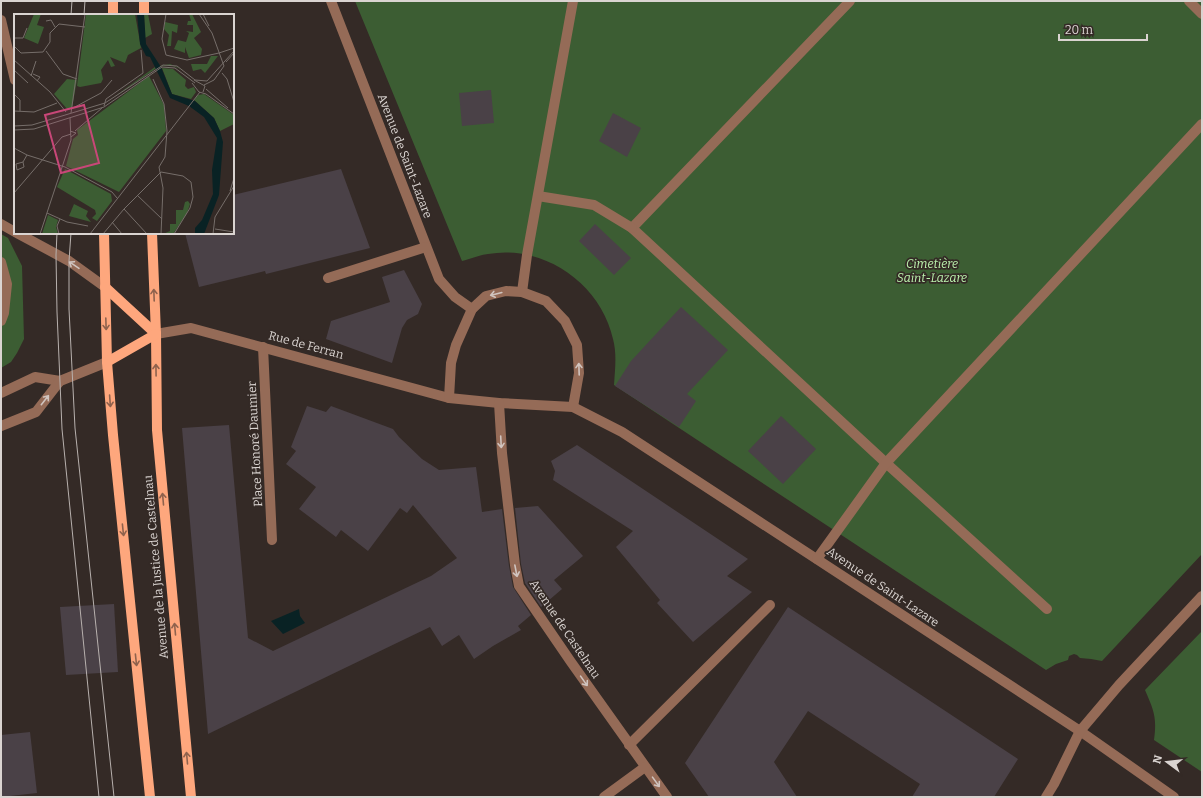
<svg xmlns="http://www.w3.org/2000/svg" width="1203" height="798" viewBox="0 0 1203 798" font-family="Bitter,serif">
<rect width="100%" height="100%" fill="#342a26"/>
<g fill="#3c5d33">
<path d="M355 1H1202V554L1102 661 1091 659 1080 658 1077 655 1074 654 1069 656 1068 660 1056 664 1046 670 614 385C615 369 617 354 613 339 601 284 544 244 488 254 479 255 470 259 462 261Z"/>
<polygon points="1,234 8,238 22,266 24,339 17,353 11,362 1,368"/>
<path d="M1202 631V772L1154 740C1157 717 1154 711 1145 690Z"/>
</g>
<polygon fill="#092224" points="299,609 300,616 305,623 283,634 271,621"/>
<g fill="#4a4147">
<polygon points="491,90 494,123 462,126 459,93"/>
<polygon points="613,113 641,128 627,157 599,141"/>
<polygon points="341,169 370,248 266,274 265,271 199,287 185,233 233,233 233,195"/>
<polygon points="595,224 631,258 614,275 579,241"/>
<polygon points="404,270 422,304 418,314 407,320 402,328 392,363 326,339 331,321 390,302 382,277"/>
<polygon points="681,307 728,350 687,394 696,401 679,427 615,386 631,361"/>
<polygon points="307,406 326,412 331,406 393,429 399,437 422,459 439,470 476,467 482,512 502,509 509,566 513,587 531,615 518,626 521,630 493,646 474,659 459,635 442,646 430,627 208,734 182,428 229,425 248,638 273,651 431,576 457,558 413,505 407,513 400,508 368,551 341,530 336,537 299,509 316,487 286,464 296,451 291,447"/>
<polygon points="781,416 816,449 783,484 748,451"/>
<polygon points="577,445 748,559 727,576 752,592 693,642 657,603 660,600 616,547 633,531 553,480 555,471 551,461"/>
<polygon points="538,506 583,556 554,580 562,589 541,607 525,583 521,564 515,508"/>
<polygon points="114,604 118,672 66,675 60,607"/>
<polygon points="788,607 1018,759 994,797 912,797 920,784 808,711 774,762 797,797 709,797 685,763"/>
<polygon points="30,732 37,793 1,797 1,735"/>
</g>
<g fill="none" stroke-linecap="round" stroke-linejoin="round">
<g stroke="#956b57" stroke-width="10">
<polyline points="331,1 439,279 455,297 472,309"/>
<polyline points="850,1 632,228 886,463 1047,609"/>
<polyline points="1189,1 1202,14"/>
<polyline points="1,20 15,80"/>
<polyline points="538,196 594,205 632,228"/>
<polyline points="1,224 15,232"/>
<polyline points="17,233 69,261 105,287"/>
<polyline points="1,262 7,284 4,313 1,321"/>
<polyline points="328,278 426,247"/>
<polyline points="522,292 527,255 573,1"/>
<polyline points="156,334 191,328 449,398 499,403 573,407 622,432 1080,731 1174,797"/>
<polyline points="263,347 272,540"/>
<polyline points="1,393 35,377 60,381 107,362"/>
<polyline points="449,398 451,363 456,345 472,309 486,296 506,291 522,292 546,301 565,321 577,345 579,373 573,407"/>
<polyline points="499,403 502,453 515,565 519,586 571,662 667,797"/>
<polyline points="1,426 36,412 60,381"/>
<polyline points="817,559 886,463 1202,124"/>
<polyline points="629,745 770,605"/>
<polyline points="604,797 645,767"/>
<polyline points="1046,797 1054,784 1080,731 1119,685 1202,596"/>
</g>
<g stroke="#fea77d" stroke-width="10">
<polyline points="113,15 113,1"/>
<polyline points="144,15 144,1"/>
<polyline points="104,233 107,362 113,435 150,797"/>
<polyline points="152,233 156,334 157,430 191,797"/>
<polyline points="105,287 156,334"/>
<polyline points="107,362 156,334"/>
</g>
<g stroke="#b8b1ae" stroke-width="1">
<polyline points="71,15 72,1"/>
<polyline points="84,15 85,1"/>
<polyline points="57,233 56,255 57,312 62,429 99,797"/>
<polyline points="71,233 69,261 69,309 75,428 114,797"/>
</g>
</g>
<defs><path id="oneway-shaft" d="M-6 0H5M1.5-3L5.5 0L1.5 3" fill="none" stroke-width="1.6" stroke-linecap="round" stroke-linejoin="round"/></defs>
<g stroke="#d0c4bf">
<use href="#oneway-shaft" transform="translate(74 265) rotate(-146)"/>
<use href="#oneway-shaft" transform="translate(496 294) rotate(166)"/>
<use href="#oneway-shaft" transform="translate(579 369) rotate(-92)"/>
<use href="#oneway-shaft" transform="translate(45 400) rotate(-52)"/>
<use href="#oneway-shaft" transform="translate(501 442) rotate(87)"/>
<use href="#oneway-shaft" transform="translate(516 571) rotate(79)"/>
<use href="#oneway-shaft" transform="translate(584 681) rotate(55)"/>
<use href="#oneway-shaft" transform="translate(656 782) rotate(54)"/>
</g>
<g stroke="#8f624d">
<use href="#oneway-shaft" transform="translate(154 295) rotate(-92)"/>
<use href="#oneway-shaft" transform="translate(106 324) rotate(88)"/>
<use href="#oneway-shaft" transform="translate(156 370) rotate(-91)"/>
<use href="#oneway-shaft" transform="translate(110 401) rotate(86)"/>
<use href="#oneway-shaft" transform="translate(163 499) rotate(-95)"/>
<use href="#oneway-shaft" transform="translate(123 530) rotate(84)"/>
<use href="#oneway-shaft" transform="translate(175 629) rotate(-95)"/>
<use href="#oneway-shaft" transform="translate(136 660) rotate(84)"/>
<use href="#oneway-shaft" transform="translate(187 758) rotate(-95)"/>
</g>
<g text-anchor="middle" stroke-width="3.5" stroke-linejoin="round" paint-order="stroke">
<g font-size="12" fill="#dad4d1" stroke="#342a26">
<text transform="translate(405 156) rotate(69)" y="4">Avenue de Saint-Lazare</text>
<text transform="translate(306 345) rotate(15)" y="4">Rue de Ferran</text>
<text transform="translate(255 444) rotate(-93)" y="4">Place Honoré Daumier</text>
<text transform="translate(156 567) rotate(-95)" y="4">Avenue de la Justice de Castelnau</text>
<text transform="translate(883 587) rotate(34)" y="4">Avenue de Saint-Lazare</text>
<text transform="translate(565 629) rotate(56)" y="4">Avenue de Castelnau</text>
</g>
<g font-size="12" font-style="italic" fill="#bdf5af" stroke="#342a26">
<text x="932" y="268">Cimetière<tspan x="932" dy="14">Saint-Lazare</tspan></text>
</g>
</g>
<g transform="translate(14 14)">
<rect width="220" height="220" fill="#342a26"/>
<path d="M20 0H27L23 11 30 13 24 30 10 24ZM72 0H121L127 34 114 41 111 49 96 43 101 52 97 53 94 46 87 56 89 65 87 69 66 73 63 72ZM130 0H134L138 20 131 24ZM175 0H178L187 18 180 24 188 35 187 41 175 44 171 33V39L160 35 164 26 172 28 175 19 172 17 179 18V11H173L174 7H177ZM151 8 164 11 163 19 158 17 157 32H153L155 21 150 15ZM197 42H204L191 59 187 55 179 57 177 50H193ZM156 50 170 56 156 51 144 53 93 88 141 53ZM148 54 159 55 172 66 171 72 174 75 180 73 182 78 177 85 158 80ZM135 62 150 91 152 117 105 178 52 152 59 125 64 121 63 116ZM53 65 63 66 58 94 54 96 40 80ZM190 80 220 101V110L206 117 200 104 180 86 184 81ZM51 155 97 180 98 187 83 207 78 204 82 200 81 196 43 173ZM174 187 176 190 173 199 159 220H149L156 217V210H162V196H169L171 188ZM60 190 74 197 72 202 77 208 55 202ZM34 201 44 206 42 213 44 220H28Z" fill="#3c5d33"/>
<path d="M123 0H130L132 30 147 53 158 80 181 87 200 104 206 117 209 128 205 181 190 220H181V214L188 206 199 180 198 156 203 124 190 103 175 92 156 84 136 43 132 42 126 30Z" fill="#092224"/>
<path fill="none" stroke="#766e6a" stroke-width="1" d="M152 0 148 25 152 41 173 46 205 39M185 0 198 19 210 52 200 66 190 71M189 0 195 12M32 7 37 6 41 13M0 24H9L13 14M0 32 7 39 29 38 36 28V19L45 10 71 13M32 37 49 60 63 65M205 39 220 34M0 46 36 78 52 98M212 48 220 39M0 56 14 69M208 59 213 65 220 88M19 60 26 63 23 67M17 62 22 47M139 65 150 90 153 117 151 143 145 153 149 174 147 220M180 66 191 72 189 78M178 69 185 78 192 80 220 100M192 75 214 94M1 81 6 86V97M90 92 92 85 129 59 127 36M59 94 87 79 98 66M0 97 20 98 43 89M57 99 71 0M0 112 18 111 91 89 149 51 163 52 181 66 193 67 220 37M0 116 20 115 90 93 148 53 161 54 181 69M56 117 62 119 57 123M61 117 88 94M0 134 13 141 51 153 98 178 103 184M9 148 10 153 3 156 2 150 9 148 13 141M147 158 169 162 177 168 179 183 176 194 160 220M216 177 220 164M0 179 48 123 57 120M123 181 148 205M110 195 133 220M33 199 53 208 74 212M98 208 108 220M201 215 220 218M26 220 57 126 56 104M45 220 43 212 46 205M76 220 186 78M89 220 110 195 147 158M199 220 201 203 220 172"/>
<path fill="#c84778" fill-opacity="0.15" stroke="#c84778" stroke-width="2" d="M70 91 85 149 47 159 31 101Z"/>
<rect width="220" height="220" fill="none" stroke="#dad4d1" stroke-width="2"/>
</g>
<rect width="1203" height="798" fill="none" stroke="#dad4d1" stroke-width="4"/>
<g transform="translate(1167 762) rotate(285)" stroke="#342a26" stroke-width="3" paint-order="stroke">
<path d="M0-3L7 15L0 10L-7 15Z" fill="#dad4d1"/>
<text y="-6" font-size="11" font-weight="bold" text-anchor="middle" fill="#dad4d1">N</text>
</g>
<path d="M1059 34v6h88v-6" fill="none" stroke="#dad4d1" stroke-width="2"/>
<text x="1065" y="34" font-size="12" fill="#dad4d1" stroke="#342a26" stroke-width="3" paint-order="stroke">20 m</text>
</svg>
